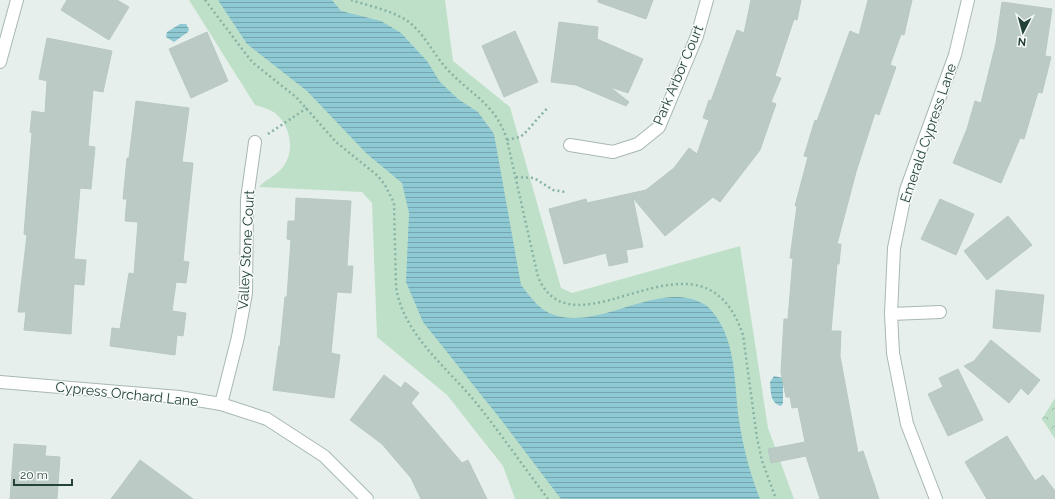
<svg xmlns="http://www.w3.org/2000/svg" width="1055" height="499" viewBox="0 0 1055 499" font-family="Raleway,sans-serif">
<defs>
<pattern id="forest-crowns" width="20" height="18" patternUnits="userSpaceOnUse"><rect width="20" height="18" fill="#bfe0c8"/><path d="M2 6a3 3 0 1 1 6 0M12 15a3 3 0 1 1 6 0" fill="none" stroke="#a4c1ad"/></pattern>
<pattern id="water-rules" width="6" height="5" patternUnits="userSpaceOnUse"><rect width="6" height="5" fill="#8ec9d4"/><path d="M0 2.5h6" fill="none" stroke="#74a5ad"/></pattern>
</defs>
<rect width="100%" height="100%" fill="#e6efeb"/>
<path fill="#bfe0c8" d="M189 0H445L453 61 510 107 561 288 572 293 740 246 768 428 794 499H515L503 466 447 395 377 337 372 203 362 192 259 187C266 179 276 176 283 167 295 151 291 126 275 113 269 109 262 107 255 105Z"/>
<polygon fill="url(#forest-crowns)" points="1055,398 1055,439 1042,419"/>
<g fill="url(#water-rules)">
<path d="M218 0H332L341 11 381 21 401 33 427 61 440 82 458 99 478 112 494 134 521 285C529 295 537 307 549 313 598 335 661 275 707 306 710 308 713 313 715 315 737 345 734 385 739 420 743 447 750 474 760 499H561L502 421 423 322 406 282 409 213 402 183 367 154 307 91 247 44Z"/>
<polygon points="180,24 186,24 189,29 188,32 174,42 166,37 167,32"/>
<path d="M774 376 783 378V403L781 406C770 403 771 392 770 382Z"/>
</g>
<g fill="#bbcac4" stroke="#b8c9c2">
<polygon points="67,0 117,0 129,7 109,40 61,10"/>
<polygon points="598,0 653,0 646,19 598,2"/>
<polygon points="751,0 801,0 797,20 794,19 775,76 781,78 771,102 776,104 760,150 720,202 713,197 665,236 633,198 643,247 626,250 628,262 609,266 606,253 564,264 549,209 586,199 587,203 646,190 674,168 689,148 697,154 709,120 703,118 709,100 711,101 737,30 744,33"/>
<polygon points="868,0 912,0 904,35 901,34 890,65 896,67 879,115 875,113 856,172 837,244 841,244 839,264 837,264 831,331 841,331 840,356 858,453 863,451 879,499 820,499 806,456 771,463 768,449 805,442 798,407 792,408 790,397 786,397 781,372 784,319 788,319 793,258 790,258 797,206 795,206 808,157 804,156 815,120 817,121 850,31 859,35"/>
<polygon points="1002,2 1052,9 1045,56 1051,57 1042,93 1038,92 1024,139 1020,138 1001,183 953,163 967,129 975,101 981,103 996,43"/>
<polygon points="559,22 598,27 597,39 643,59 628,93 610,87 629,102 626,106 576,85 551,82"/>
<polygon points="515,31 538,82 504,97 482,46"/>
<polygon points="207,32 228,81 191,98 169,49"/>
<polygon points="47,38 112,51 103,92 93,90 88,146 95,147 91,189 80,188 74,259 86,260 84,285 74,284 71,334 24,330 26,312 18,312 27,235 24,234 32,133 30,132 32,111 45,113 47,81 39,79"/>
<polygon points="136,101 189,108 182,162 193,163 183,261 189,262 186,283 176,282 172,311 186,313 183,336 177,335 175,355 110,346 112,328 120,329 129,273 134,274 138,222 125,221 127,199 123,199 127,158 129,158"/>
<polygon points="296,198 351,201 347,266 353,266 351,293 337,292 331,353 340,355 334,398 273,390 279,346 280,347 285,297 287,297 291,240 287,239 288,221 295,221"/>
<polygon points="940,199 974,214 956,255 921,239"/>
<polygon points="1008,216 1032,245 987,280 964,251"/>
<polygon points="996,290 1044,295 1040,332 993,328"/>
<polygon points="991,340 1040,380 1028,395 1021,388 1009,403 964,366 974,361"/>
<polygon points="958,369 983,420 948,436 928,394 943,387 939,378"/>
<polygon points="384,375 401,388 405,382 419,393 411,403 462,463 468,460 487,499 421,499 411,478 382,444 350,420"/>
<polygon points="1007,436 1035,481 1043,475 1055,491 1055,499 987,499 965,462"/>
<polygon points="14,444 46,446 45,456 60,457 57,499 10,499"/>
<polygon points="140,460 193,499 111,499"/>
</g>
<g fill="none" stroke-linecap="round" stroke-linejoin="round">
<defs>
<g id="street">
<polyline points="0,62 17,0"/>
<polyline points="570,145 613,152 638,144 659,127 697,36 707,0"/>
<polyline points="891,314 940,312"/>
<polyline points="0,382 179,397 221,404 267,419 324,456 367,499"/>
<polyline points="221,404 238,337 246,293 247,199 255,142"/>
<polyline points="936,499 907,424 893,353 891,314 894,248 906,190 955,55 968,0"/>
</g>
</defs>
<use href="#street" stroke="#a8b8b2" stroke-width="14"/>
<g stroke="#86b3a5" stroke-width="2.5" stroke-dasharray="2 3" stroke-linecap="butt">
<path d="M205 0 252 62 296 97 336 142 378 176 385 185 394 203 396 287C403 333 444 365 473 399 499 431 523 466 548 499"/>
<path d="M351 0C369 6 390 10 406 20 424 32 433 54 447 69 471 95 496 104 507 140L538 277C575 363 701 211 743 335L757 438 762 461 776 499"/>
<polyline points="268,134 307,108"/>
<path d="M507 140C511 139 516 138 520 137 528 132 540 114 549 107"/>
<polyline points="516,177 534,178 553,190 565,192"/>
</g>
<use href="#street" stroke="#fff" stroke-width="12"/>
</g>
<g text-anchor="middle" stroke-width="3" stroke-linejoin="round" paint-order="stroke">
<g font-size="14" fill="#24423a" stroke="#f7fbf9">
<text transform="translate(678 75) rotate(-67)" y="5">Park Arbor Court</text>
<text transform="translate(928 133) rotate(-71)" y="5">Emerald Cypress Lane</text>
<text transform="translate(246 250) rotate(-87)" y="5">Valley Stone Court</text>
<text transform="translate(127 394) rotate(6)" y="5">Cypress Orchard Lane</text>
</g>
</g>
<g transform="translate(1023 32) rotate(186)" stroke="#f7fbf9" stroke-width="3" paint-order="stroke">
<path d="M0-3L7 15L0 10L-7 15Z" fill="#24423a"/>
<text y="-6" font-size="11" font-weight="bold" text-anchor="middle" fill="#24423a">N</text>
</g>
<path d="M14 479v6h58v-6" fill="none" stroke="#24423a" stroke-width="2"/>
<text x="20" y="479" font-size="12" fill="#24423a" stroke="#f7fbf9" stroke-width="3" paint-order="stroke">20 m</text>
</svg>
